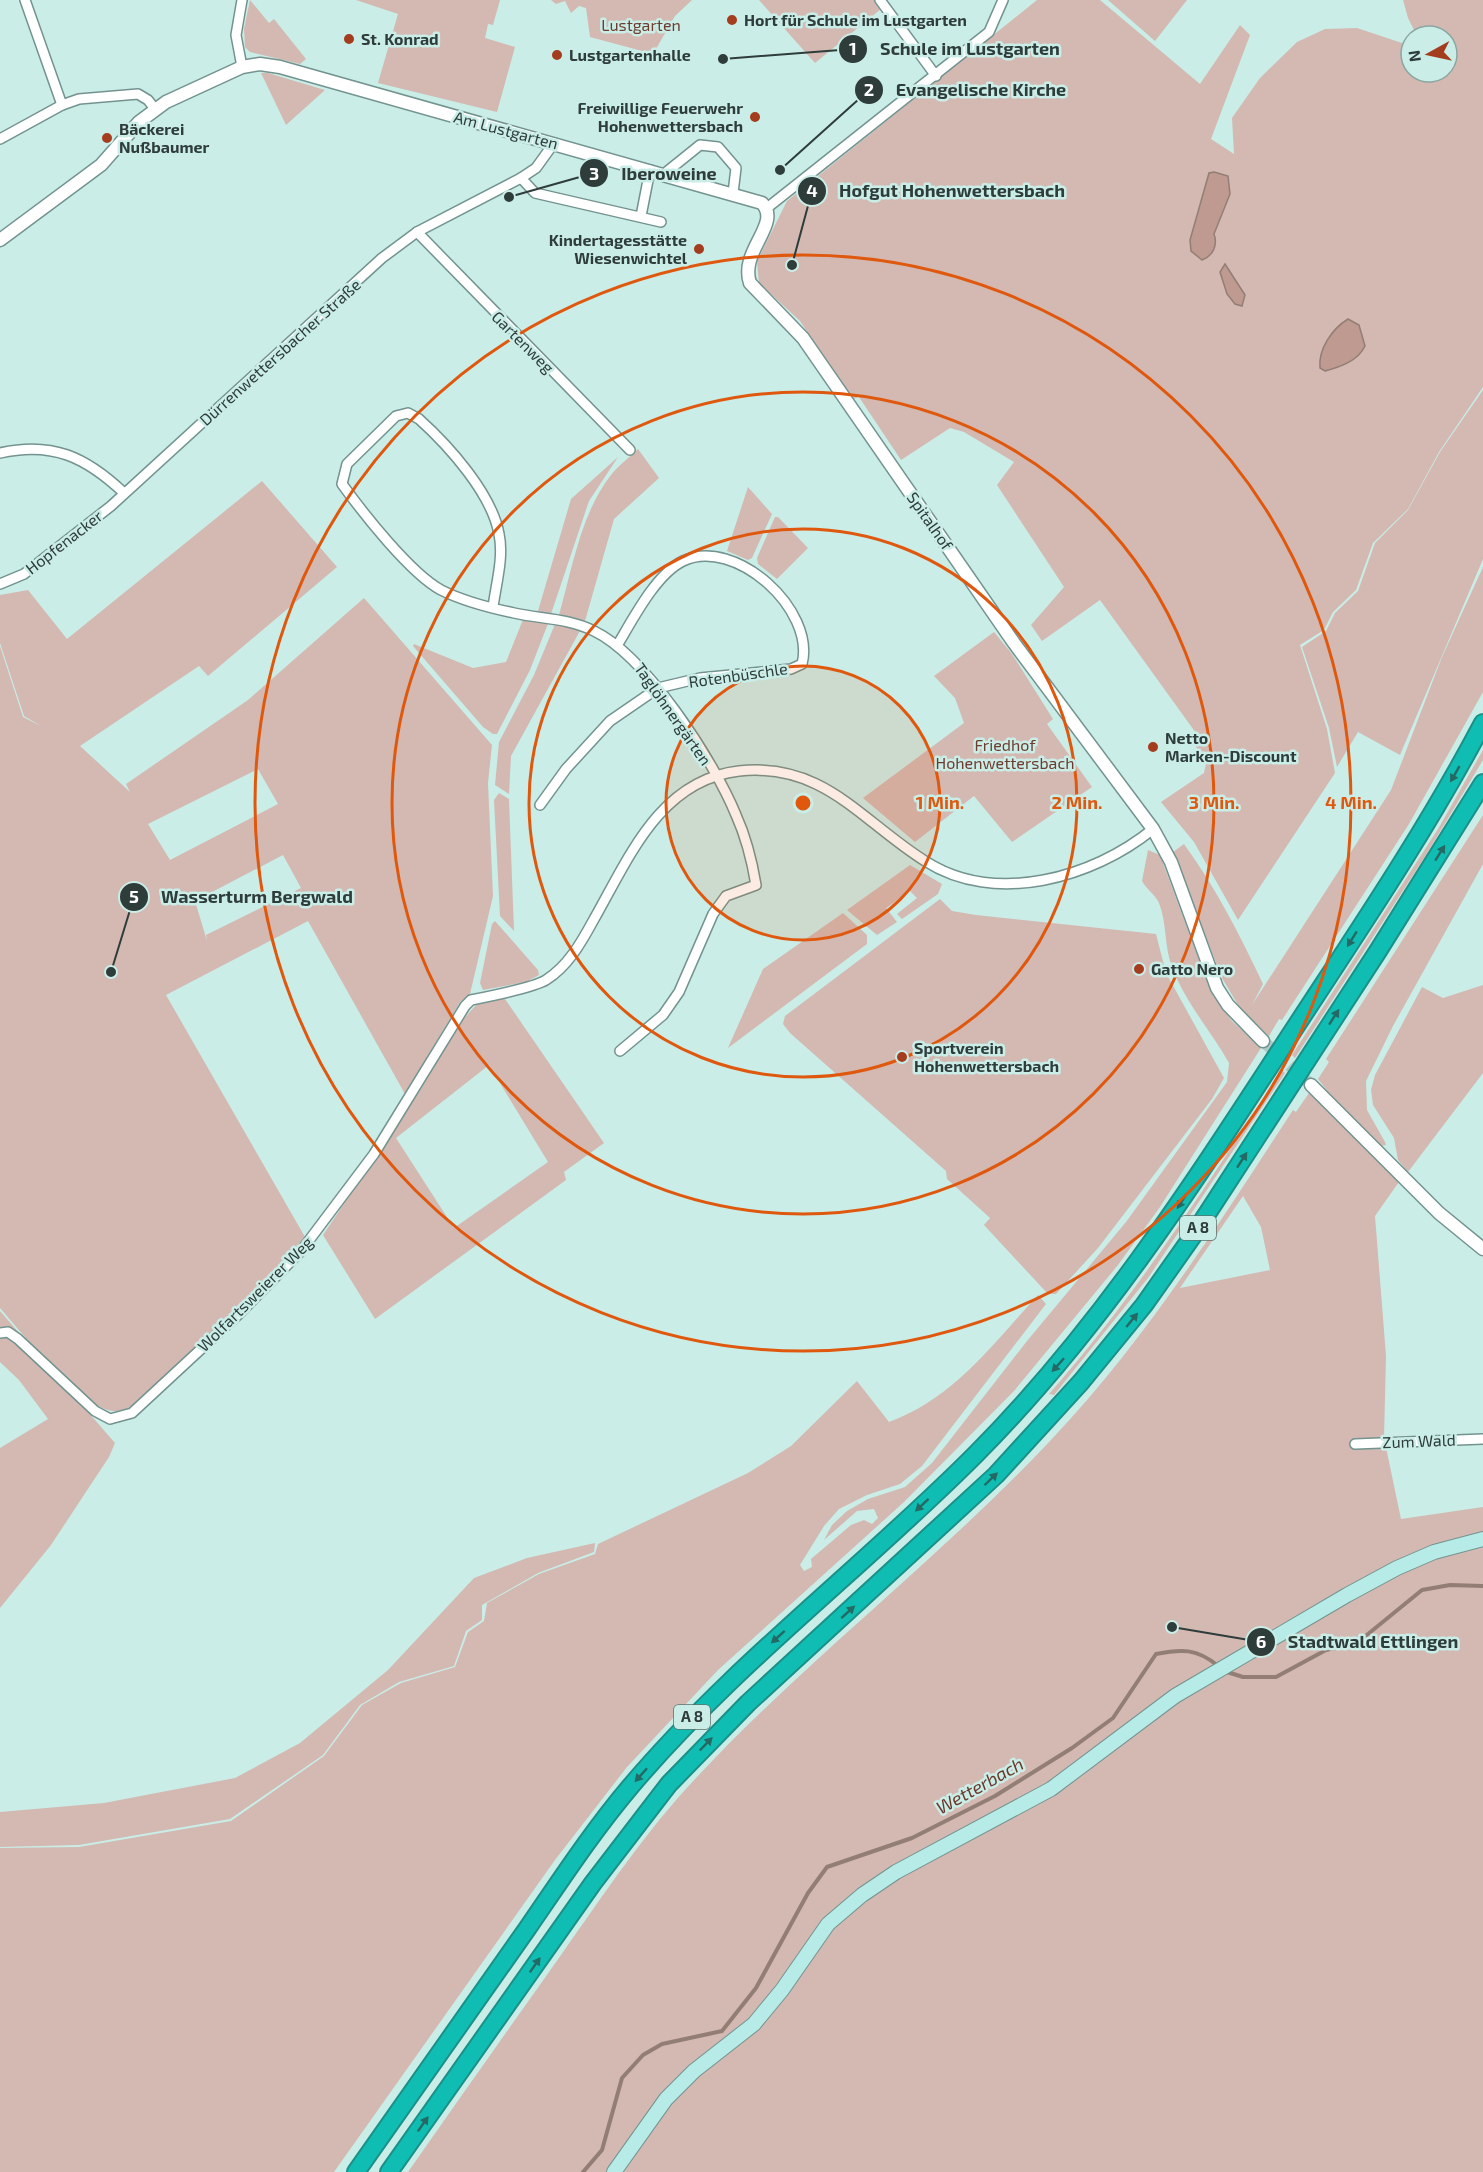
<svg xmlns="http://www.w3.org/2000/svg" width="1483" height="2172" viewBox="0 0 1483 2172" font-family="'Exo 2',sans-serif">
<rect width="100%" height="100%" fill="#caede8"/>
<g fill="#d3b9b2" fill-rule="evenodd">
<polygon points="250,0 269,23 274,19 306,59 300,64 250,52 245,47 244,29"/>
<polygon points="356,0 500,0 493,25 488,24 485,38 515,47 497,112 378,83 398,14"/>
<polygon points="551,0 692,0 675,16 653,54 590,37 586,8 579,6 571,13 565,1 556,4"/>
<polygon points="759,0 874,0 881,9 815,63"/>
<polygon points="1037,0 1100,0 1200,84 1240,25 1250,35 1211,139 1234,154 1232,118 1260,78 1297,42 1325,29 1357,28 1411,46 1411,72 1447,72 1447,36 1417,36 1408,18 1403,0 1483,0 1483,387 1439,452 1408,509 1373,543 1356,590 1333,612 1324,630 1300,645 1327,729 1335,773 1238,920 1194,842 1161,802 1204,773 1206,764 1195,745 1201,740 1100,600 1042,641 1031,625 1064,587 997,485 1014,462 964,432 950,428 901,460 859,397 853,399 800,321 759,283 757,261 787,201"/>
<polygon points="1108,0 1187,0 1155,41"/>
<polygon points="261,73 268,73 325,90 286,125"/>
<polygon points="1483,390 1483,559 1400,755 1358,732 1337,767 1329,728 1302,647 1326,631 1335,613 1358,591 1375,543 1408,510 1440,452"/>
<path d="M638 449 659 478 614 519 585 621 559 615C572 569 581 513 611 475 619 465 630 457 638 449Z"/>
<polygon points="618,457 589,501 551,614 538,611 571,499"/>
<path d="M262 481 337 567 208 676 199 666 80 746 130 792 126 784 248 700 364 598 492 745 488 783 493 896 470 994 460 1002 405 1094 308 921 166 995 305 1237 254 1291 135 1404C128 1408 122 1412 113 1411 82 1408 21 1332 0 1308V646L23 717 41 726 24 716 0 643V595L28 590 67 639ZM258 769 278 804 170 860 148 824ZM283 855 301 888 206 935 207 941 195 901Z"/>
<polygon points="748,487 772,514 752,558 748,560 727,551"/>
<polygon points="775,517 778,517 808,548 777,579 758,564 757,558"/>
<path d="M1483 567V692L1409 824 1282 1020 1279 1019 1269 1036 1244 1015 1222 978 1173 852 1184 844C1216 888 1240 935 1263 984L1252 1005 1391 790 1442 657Z"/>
<polygon points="524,617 549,621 530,670 497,734 493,734 483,727 413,646 414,644 473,668 506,662"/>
<polygon points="555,624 581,629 511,756 509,794 495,785 499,742 534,675"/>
<polygon points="994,632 1012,654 1053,719 1047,724 1092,787 1012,842 974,796 915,842 863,798 964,723 955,698 934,676"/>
<polygon points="1483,750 1483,760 1426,855 1295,1058 1292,1055 1438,829"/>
<polygon points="499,793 509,799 514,931 500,916 494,800"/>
<polygon points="1483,815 1483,864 1393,1026 1366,1081 1367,1110 1385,1142 1386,1145 1381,1146 1336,1102 1318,1079 1329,1062 1326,1059"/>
<path d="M1148 850 1160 855 1211 992 1232 1021 1261 1048 1160 1207 1118 1265 1014 1391 904 1502 718 1670 627 1767 555 1860 334 2172H0V1848L79 1847 231 1821 324 1756 362 1705 401 1683 455 1667 468 1632 484 1621 487 1603 539 1574 595 1554 598 1544 748 1473 791 1446 857 1381 889 1422C953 1399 993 1344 1038 1295L1046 1304 922 1466 900 1484 867 1495 839 1509 824 1526 800 1565 804 1571 812 1567 811 1559 851 1525 864 1520 872 1524 878 1518 874 1509 857 1511 824 1540 832 1525 847 1511 868 1499 905 1487 932 1463 1027 1341 1126 1222 1227 1082 1229 1063C1211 1031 1185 1002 1172 967 1164 946 1167 923 1159 903 1155 894 1146 889 1142 881Z"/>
<polygon points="910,865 942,884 938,894 902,919 897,914 917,898 910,891 886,908 897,922 877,935 847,910"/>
<polygon points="940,899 952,911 976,915 1156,934 1166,973 1224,1078 1212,1099 1098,1248 1056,1294 1048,1294 984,1225 990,1218 947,1179 946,1171 790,1033 783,1024 785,1016"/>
<polygon points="843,913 867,935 867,944 728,1048 763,969"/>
<polygon points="495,921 538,970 539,975 526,982 483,990 480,983 492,924"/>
<polygon points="1483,985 1483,1073 1408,1172 1398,1160 1394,1138 1373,1105 1371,1090 1375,1075 1422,987 1443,998"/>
<path d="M503 996 604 1143 564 1172 566 1180 375 1319 323 1235 421 1089 458 1025 476 1005ZM489 1065 548 1162 454 1228 396 1138Z"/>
<path d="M1282 1070 1285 1073 1148 1278 1054 1395 1049 1394C1138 1293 1209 1182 1282 1070Z"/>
<path d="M1309 1093 1401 1179 1375 1216 1386 1356 1384 1438 1401 1519 1483 1507V2172H408C459 2099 510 2027 561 1955 604 1894 645 1832 696 1778 807 1659 938 1560 1050 1441 1145 1341 1218 1225 1293 1110L1296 1112ZM1243 1196 1261 1227 1270 1270 1180 1288Z"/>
<polygon points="0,1311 115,1443 109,1457 51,1545 0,1608 0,1448 48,1419 19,1380 0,1362"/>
<polygon points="595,1543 594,1552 538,1573 482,1605 482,1620 466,1631 454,1666 399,1682 360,1705 323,1755 230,1819 79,1845 0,1847 0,1812 104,1803 235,1778 300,1743 388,1670 474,1578 527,1558"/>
</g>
<g fill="#be9a90" stroke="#937e76" stroke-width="1.5">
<path d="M1214 172 1228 176 1230 194 1214 234C1218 245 1213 256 1202 260L1191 251 1190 240 1209 173Z"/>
<polygon points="1225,264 1245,295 1242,306 1235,304 1227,294 1220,272"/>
<path d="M1348 319 1359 325 1365 346C1358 361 1340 367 1325 371L1320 368C1318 349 1332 329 1348 319Z"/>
</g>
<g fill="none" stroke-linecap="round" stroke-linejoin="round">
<g stroke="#937e76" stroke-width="4">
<polyline points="1224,1671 1243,1677 1276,1677 1326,1650 1357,1643 1422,1590 1450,1585 1483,1586"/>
<path d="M583 2172 602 2150 622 2078 643 2055 662 2044 722 2031 756 1988 808 1893 827 1867 912 1838 995 1796 1072 1748 1113 1718 1156 1654C1181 1649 1197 1648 1218 1666"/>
</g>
<polyline stroke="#abcac5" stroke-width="12" stroke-dasharray="12 6" stroke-linecap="butt" points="1263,1041 1311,1085"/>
<defs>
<g id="minor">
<polyline points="25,0 62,105"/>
<polyline points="880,0 936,76"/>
<polyline points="242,67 236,35 242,0"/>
<polyline points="0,139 62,105 79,99 138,94 148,100 155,109"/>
<polyline points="664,174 700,145 718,147 736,168 733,193"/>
<polyline points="521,178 535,193 661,222"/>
<polyline points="767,208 989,32 1003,0"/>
<polyline points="641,216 650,170"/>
<polyline points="417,232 630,450"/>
<path d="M0 453C52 441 86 457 124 493"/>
<polyline points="0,584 24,574 111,506 382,258 417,232 521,178 536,168 554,143"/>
<path d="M493 607C496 584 504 557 499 534 492 494 449 446 419 419L408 413 396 416 347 464 342 484C363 513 410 573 441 590 463 601 490 608 514 613 541 619 568 618 594 631 646 656 714 761 736 815 746 837 752 861 756 885L726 896 713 914 679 992 663 1015 620 1051"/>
<path d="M540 805 566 769 610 721 658 688 700 678 791 669 802 664C816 610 735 536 683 561 656 574 633 619 618 644"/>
<path d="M0 1333 8 1332 18 1339 95 1411 110 1419 132 1413 241 1312 301 1251 374 1154 465 1006 471 1000C486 997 535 987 546 980 568 966 581 943 593 921 628 860 659 780 739 771 824 762 861 821 925 861 995 906 1093 878 1153 829"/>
<polyline points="1355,1444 1483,1439"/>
</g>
<g id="tertiary">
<path d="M0 240 101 165 139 122 166 102 242 67 260 64 280 67 762 203C782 224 739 251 750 283L803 338 1014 643 1153 829 1171 862 1217 988 1228 1005 1263 1041"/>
<polyline points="1311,1085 1439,1213 1483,1249"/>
</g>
<polyline id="secondary" points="614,2172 666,2099 694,2071 754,2024 782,1990 828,1924 862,1895 896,1872 1051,1789 1175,1696 1347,1595 1397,1568 1434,1552 1483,1539"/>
<g id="motorway">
<path d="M356 2172C413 2091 470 2010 527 1929 560 1881 592 1832 630 1787 734 1664 864 1567 977 1453 1098 1331 1190 1189 1283 1046 1352 940 1424 835 1483 723"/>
<polyline points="389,2172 593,1883 669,1784 748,1703 996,1475 1081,1382 1144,1305 1192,1237 1378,951 1483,783"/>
</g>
</defs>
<use href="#minor" stroke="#73938f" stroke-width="12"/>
<use href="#tertiary" stroke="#73938f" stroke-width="15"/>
<use href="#secondary" stroke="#73938f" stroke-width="16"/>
<use href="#motorway" stroke="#1a9088" stroke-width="20"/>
<use href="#minor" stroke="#fff" stroke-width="9"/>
<use href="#tertiary" stroke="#fff" stroke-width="12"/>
<use href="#secondary" stroke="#b7ebe8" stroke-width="14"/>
<use href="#motorway" stroke="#10bdb2" stroke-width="16"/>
</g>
<defs><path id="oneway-solid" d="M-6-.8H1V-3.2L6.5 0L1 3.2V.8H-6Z" transform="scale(1.5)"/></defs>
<g fill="#246964">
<use href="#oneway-solid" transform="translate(1455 774) rotate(120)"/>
<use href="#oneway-solid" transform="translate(1440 853) rotate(-58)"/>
<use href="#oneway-solid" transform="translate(1352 939) rotate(122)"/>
<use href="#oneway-solid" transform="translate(1334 1017) rotate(-57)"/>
<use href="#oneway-solid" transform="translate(1242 1160) rotate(-57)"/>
<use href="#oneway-solid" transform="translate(1182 1201) rotate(123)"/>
<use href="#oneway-solid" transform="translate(1132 1320) rotate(-51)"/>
<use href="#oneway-solid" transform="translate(1058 1365) rotate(132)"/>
<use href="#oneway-solid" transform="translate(991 1479) rotate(-44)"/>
<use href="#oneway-solid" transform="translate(922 1505) rotate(137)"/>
<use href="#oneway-solid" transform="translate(848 1612) rotate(-42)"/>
<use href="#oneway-solid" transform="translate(778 1637) rotate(138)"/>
<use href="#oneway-solid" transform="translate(706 1744) rotate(-46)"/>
<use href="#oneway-solid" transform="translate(641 1775) rotate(132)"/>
<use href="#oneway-solid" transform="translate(535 1965) rotate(-55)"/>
<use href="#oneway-solid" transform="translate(423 2124) rotate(-55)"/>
</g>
<circle cx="803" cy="803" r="137" fill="#df580e" fill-opacity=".12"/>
<g fill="none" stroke="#df580e" stroke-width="3">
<circle cx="803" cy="803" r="137"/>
<circle cx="803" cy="803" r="274"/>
<circle cx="803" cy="803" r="411"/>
<circle cx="803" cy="803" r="548"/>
</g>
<g fill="#a43c1e" stroke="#caede8" stroke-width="2">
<circle cx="732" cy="20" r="6"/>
<circle cx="349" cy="39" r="6"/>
<circle cx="557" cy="55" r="6"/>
<circle cx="755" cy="117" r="6"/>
<circle cx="107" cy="138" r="6"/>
<circle cx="699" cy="249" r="6"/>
<circle cx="1153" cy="747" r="6"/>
<circle cx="1139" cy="969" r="6"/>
<circle cx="902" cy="1057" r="6"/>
</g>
<g text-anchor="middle" stroke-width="5" stroke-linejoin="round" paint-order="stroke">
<g fill="#caede8" stroke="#5d716e" stroke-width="1.5">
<rect x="1180" y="1216" width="36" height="24" rx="4.5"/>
<rect x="674" y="1705" width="36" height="24" rx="4.5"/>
</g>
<g font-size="15" font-weight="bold" fill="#2e3c3a">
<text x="1198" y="1233">A 8</text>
<text x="692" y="1722">A 8</text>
</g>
<g font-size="16" font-weight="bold" fill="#2e3c3a" stroke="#caede8" text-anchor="start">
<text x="744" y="26">Hort für Schule im Lustgarten</text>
<text x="361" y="45">St. Konrad</text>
<text x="569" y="61">Lustgartenhalle</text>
<text x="743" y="114" text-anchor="end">Freiwillige Feuerwehr<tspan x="743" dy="18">Hohenwettersbach</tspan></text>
<text x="119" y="135">Bäckerei<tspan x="119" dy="18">Nußbaumer</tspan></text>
<text x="687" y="246" text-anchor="end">Kindertagesstätte<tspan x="687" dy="18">Wiesenwichtel</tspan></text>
<text x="1165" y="744">Netto<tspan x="1165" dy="18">Marken-Discount</tspan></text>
<text x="1151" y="975">Gatto Nero</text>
<text x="914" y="1054">Sportverein<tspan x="914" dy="18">Hohenwettersbach</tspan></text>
</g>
<g font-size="16" fill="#6e3b2d" stroke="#caede8">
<text x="641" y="31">Lustgarten</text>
<text x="1005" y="751">Friedhof<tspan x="1005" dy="18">Hohenwettersbach</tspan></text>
</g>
<g font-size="16" fill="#2e3c3a" stroke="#caede8">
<text transform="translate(506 130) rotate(15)" y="6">Am Lustgarten</text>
<text transform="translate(523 342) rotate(45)" y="6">Gartenweg</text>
<text transform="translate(280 352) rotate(-42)" y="6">Dürrenwettersbacher Straße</text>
<text transform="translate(930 521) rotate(55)" y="6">Spitalhof</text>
<text transform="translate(64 542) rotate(-38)" y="6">Hopfenacker</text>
<text transform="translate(738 675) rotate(-8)" y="6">Rotenbüschle</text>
<text transform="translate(673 714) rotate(55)" y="6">Taglöhnergärten</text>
<text transform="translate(255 1294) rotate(-45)" y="6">Wolfartsweierer Weg</text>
<text transform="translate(1419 1441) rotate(-2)" y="6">Zum Wald</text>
</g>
<g font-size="18" font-style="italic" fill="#6b392b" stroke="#caede8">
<text transform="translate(980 1786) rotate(-29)" y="6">Wetterbach</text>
</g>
</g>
<circle cx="803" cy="803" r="9" fill="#df580e" stroke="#caede8" stroke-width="3"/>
<g font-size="18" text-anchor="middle" font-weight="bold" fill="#df580e" stroke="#caede8" stroke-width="5" stroke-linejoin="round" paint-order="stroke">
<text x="940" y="809">1 Min.</text>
<text x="1077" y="809">2 Min.</text>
<text x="1214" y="809">3 Min.</text>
<text x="1351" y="809">4 Min.</text>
</g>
<path fill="none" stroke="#2e3c3a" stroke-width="2" d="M723 59L853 49M780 170L869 90M509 197L594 173M792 265L812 191M111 972L134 897M1172 1627L1261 1642"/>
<g fill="#2e3c3a" stroke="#caede8" stroke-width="2">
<circle cx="723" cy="59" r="6"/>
<circle cx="780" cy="170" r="6"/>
<circle cx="509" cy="197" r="6"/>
<circle cx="792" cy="265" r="6"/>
<circle cx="111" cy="972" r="6"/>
<circle cx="1172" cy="1627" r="6"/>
<circle cx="853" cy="49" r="15"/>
<circle cx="869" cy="90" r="15"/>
<circle cx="594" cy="173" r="15"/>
<circle cx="812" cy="191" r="15"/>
<circle cx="134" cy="897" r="15"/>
<circle cx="1261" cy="1642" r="15"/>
</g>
<g font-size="18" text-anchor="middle" font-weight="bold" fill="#fff">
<text x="853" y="55">1</text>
<text x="869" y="96">2</text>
<text x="594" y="180">3</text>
<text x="812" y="197">4</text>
<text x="134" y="903">5</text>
<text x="1261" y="1648">6</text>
</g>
<g font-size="18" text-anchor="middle" font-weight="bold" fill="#2e3c3a" stroke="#caede8" stroke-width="5" stroke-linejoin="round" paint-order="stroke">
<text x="970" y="55">Schule im Lustgarten</text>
<text x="981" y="96">Evangelische Kirche</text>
<text x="669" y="180">Iberoweine</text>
<text x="952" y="197">Hofgut Hohenwettersbach</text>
<text x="257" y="903">Wasserturm Bergwald</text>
<text x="1373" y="1648">Stadtwald Ettlingen</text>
</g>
<g transform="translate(1429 54) rotate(262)"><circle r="28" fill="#caede8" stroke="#8ca6a2" stroke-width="1.5"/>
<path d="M0-4.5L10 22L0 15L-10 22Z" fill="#a43c1e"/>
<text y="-9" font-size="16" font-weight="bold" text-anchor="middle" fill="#2e3c3a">N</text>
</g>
</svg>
